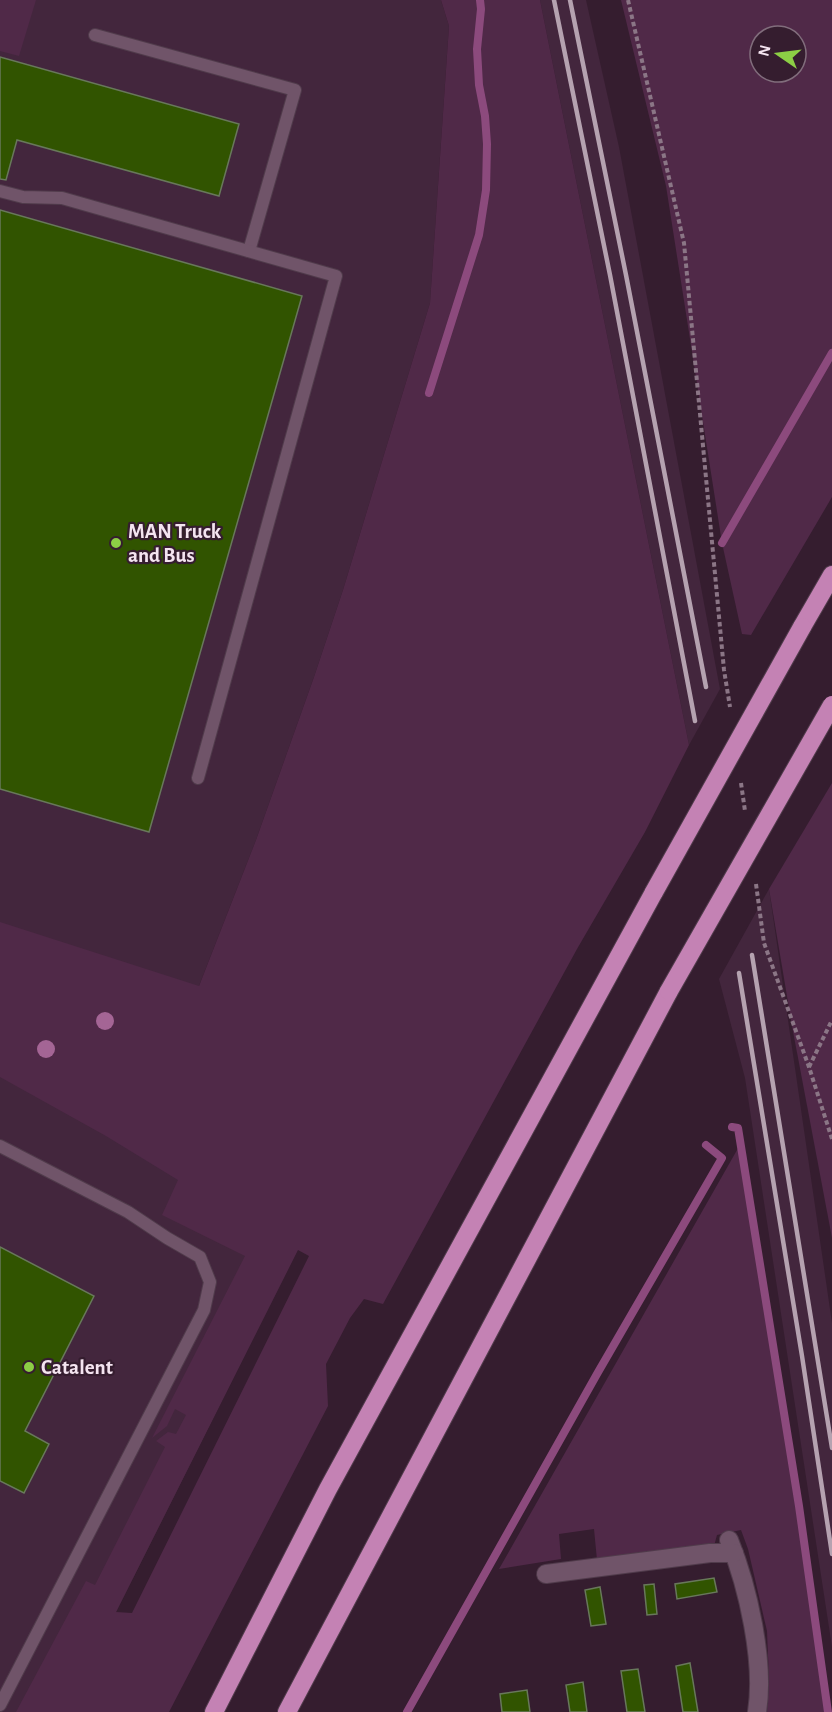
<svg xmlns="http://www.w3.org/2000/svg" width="832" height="1712" viewBox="0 0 832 1712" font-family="'Alegreya Sans',sans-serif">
<rect width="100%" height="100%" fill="#351d2f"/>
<g fill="#43263d">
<polygon points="0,0 441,0 449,26 430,303 343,590 314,677 256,840 172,1055 293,1259 66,1712 0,1712"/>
<polygon points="540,0 586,0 619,147 720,689 689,745"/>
<polygon points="769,889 832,1323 832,1647 745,1078 719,979"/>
</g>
<g fill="#502948" fill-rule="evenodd">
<polygon points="0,0 36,0 19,56 0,51"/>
<path d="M441 0H540L689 745 645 832 577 949 383 1304 364 1299 350 1318 326 1364 328 1406 169 1712H16L86 1581 95 1585 165 1447 156 1441 168 1432 176 1434 186 1415 175 1409 167 1426 152 1438 245 1256 162 1215 178 1180 106 1136 0 1077V922L199 986 256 840 314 677 343 590 430 303 449 26ZM298 1250 309 1256 132 1613 116 1612Z"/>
<path d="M621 0H832V497L751 635 742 634 722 543 666 186ZM760 36H796V72H760Z"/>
<polygon points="832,783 832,1238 792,1026 769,889"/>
<polygon points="741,1143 799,1506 828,1712 767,1712 769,1680 767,1631 748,1549 741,1530 717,1535 714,1546 597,1560 594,1529 559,1534 561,1559 499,1569"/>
</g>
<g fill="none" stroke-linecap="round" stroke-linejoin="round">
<g stroke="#8c4a7d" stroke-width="8">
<polyline points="429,393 479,235 486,190 487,144 485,116 479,85 477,49 481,9 480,0"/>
<polyline points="722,543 832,353"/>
<polyline points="732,1127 738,1128 799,1506 828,1712"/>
<polyline points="407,1712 597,1374 722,1158 706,1145"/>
</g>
</g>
<g fill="#315400" stroke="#68785b" stroke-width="1.5">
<polygon points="0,57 239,124 219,196 17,140 6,180 0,179"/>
<polygon points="0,210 302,296 149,832 0,789"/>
<polygon points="0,1247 94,1296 25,1431 49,1444 24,1493 0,1481"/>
<polygon points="714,1578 717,1592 677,1599 675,1584"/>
<polygon points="654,1584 657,1614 647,1615 644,1585"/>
<polygon points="600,1587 606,1624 591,1626 585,1590"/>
<polygon points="690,1663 698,1712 683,1712 676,1666"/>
<polygon points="638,1669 645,1712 627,1712 621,1671"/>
<polygon points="583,1682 587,1712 570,1712 566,1685"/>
<polygon points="527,1690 530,1712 502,1712 500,1694"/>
</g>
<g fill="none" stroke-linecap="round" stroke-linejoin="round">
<defs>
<g id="service">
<polyline points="95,35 295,90 249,251"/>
<polyline points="0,191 23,197 62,198 336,276 198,778"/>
<polyline points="0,1146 128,1212 167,1238 200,1257 210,1282 204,1310 0,1705"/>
</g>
<g id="minor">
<path d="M729 1540C748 1587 765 1662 757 1712"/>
<polyline points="546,1574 710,1553 734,1553"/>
</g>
<g id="motorway">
<polyline points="802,627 832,575"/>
<polyline points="214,1712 328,1489 654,892"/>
<polyline points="287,1712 669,991"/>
</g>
</defs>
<use href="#service" stroke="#503b4b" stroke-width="14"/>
<use href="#minor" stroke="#503b4b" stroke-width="20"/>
<use href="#motorway" stroke="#503b4b" stroke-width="20"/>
<g stroke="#8b7686" stroke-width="4" stroke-dasharray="4.5 3" stroke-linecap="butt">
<polyline points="628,0 684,243 724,670 730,707"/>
<polyline points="741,783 745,811"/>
<polyline points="756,884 764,943 809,1067 832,1139"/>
<polyline points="809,1067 832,1020"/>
</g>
<use href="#service" stroke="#705469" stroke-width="12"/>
<use href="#minor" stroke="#705469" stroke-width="18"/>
<use href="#motorway" stroke="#c482b4" stroke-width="18"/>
<g stroke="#b5a2b0" stroke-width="4.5">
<polyline points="554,0 610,275 695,721"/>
<polyline points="570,0 626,275 706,687"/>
<polyline points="752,955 832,1448"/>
<polyline points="739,973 802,1356 832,1554"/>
</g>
<defs>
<g id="motorway-bridge">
<polyline points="654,892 802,627"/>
<polyline points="669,991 832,705"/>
</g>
</defs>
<use href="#motorway-bridge" stroke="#503b4b" stroke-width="20" stroke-linecap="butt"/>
<use href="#motorway-bridge" stroke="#c482b4" stroke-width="18"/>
</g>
<g fill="#a46595">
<circle cx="105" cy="1021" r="9"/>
<circle cx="46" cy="1049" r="9"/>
</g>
<g fill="#8cce45" stroke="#351d2f" stroke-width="2">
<circle cx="116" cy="543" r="6"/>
<circle cx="29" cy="1367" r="6"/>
</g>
<g text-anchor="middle" stroke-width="4.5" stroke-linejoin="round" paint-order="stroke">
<g font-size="21" font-weight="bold" fill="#f4e4f0" stroke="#351d2f" text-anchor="start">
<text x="128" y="538">MAN Truck<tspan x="128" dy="24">and Bus</tspan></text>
<text x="41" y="1374">Catalent</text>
</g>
</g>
<g transform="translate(778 54) rotate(284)"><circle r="28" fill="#351d2f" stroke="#816d7c" stroke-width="1.5"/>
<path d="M0-4.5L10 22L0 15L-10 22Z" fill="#8cce45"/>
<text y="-9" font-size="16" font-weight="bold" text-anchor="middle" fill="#f4e4f0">N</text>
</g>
</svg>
